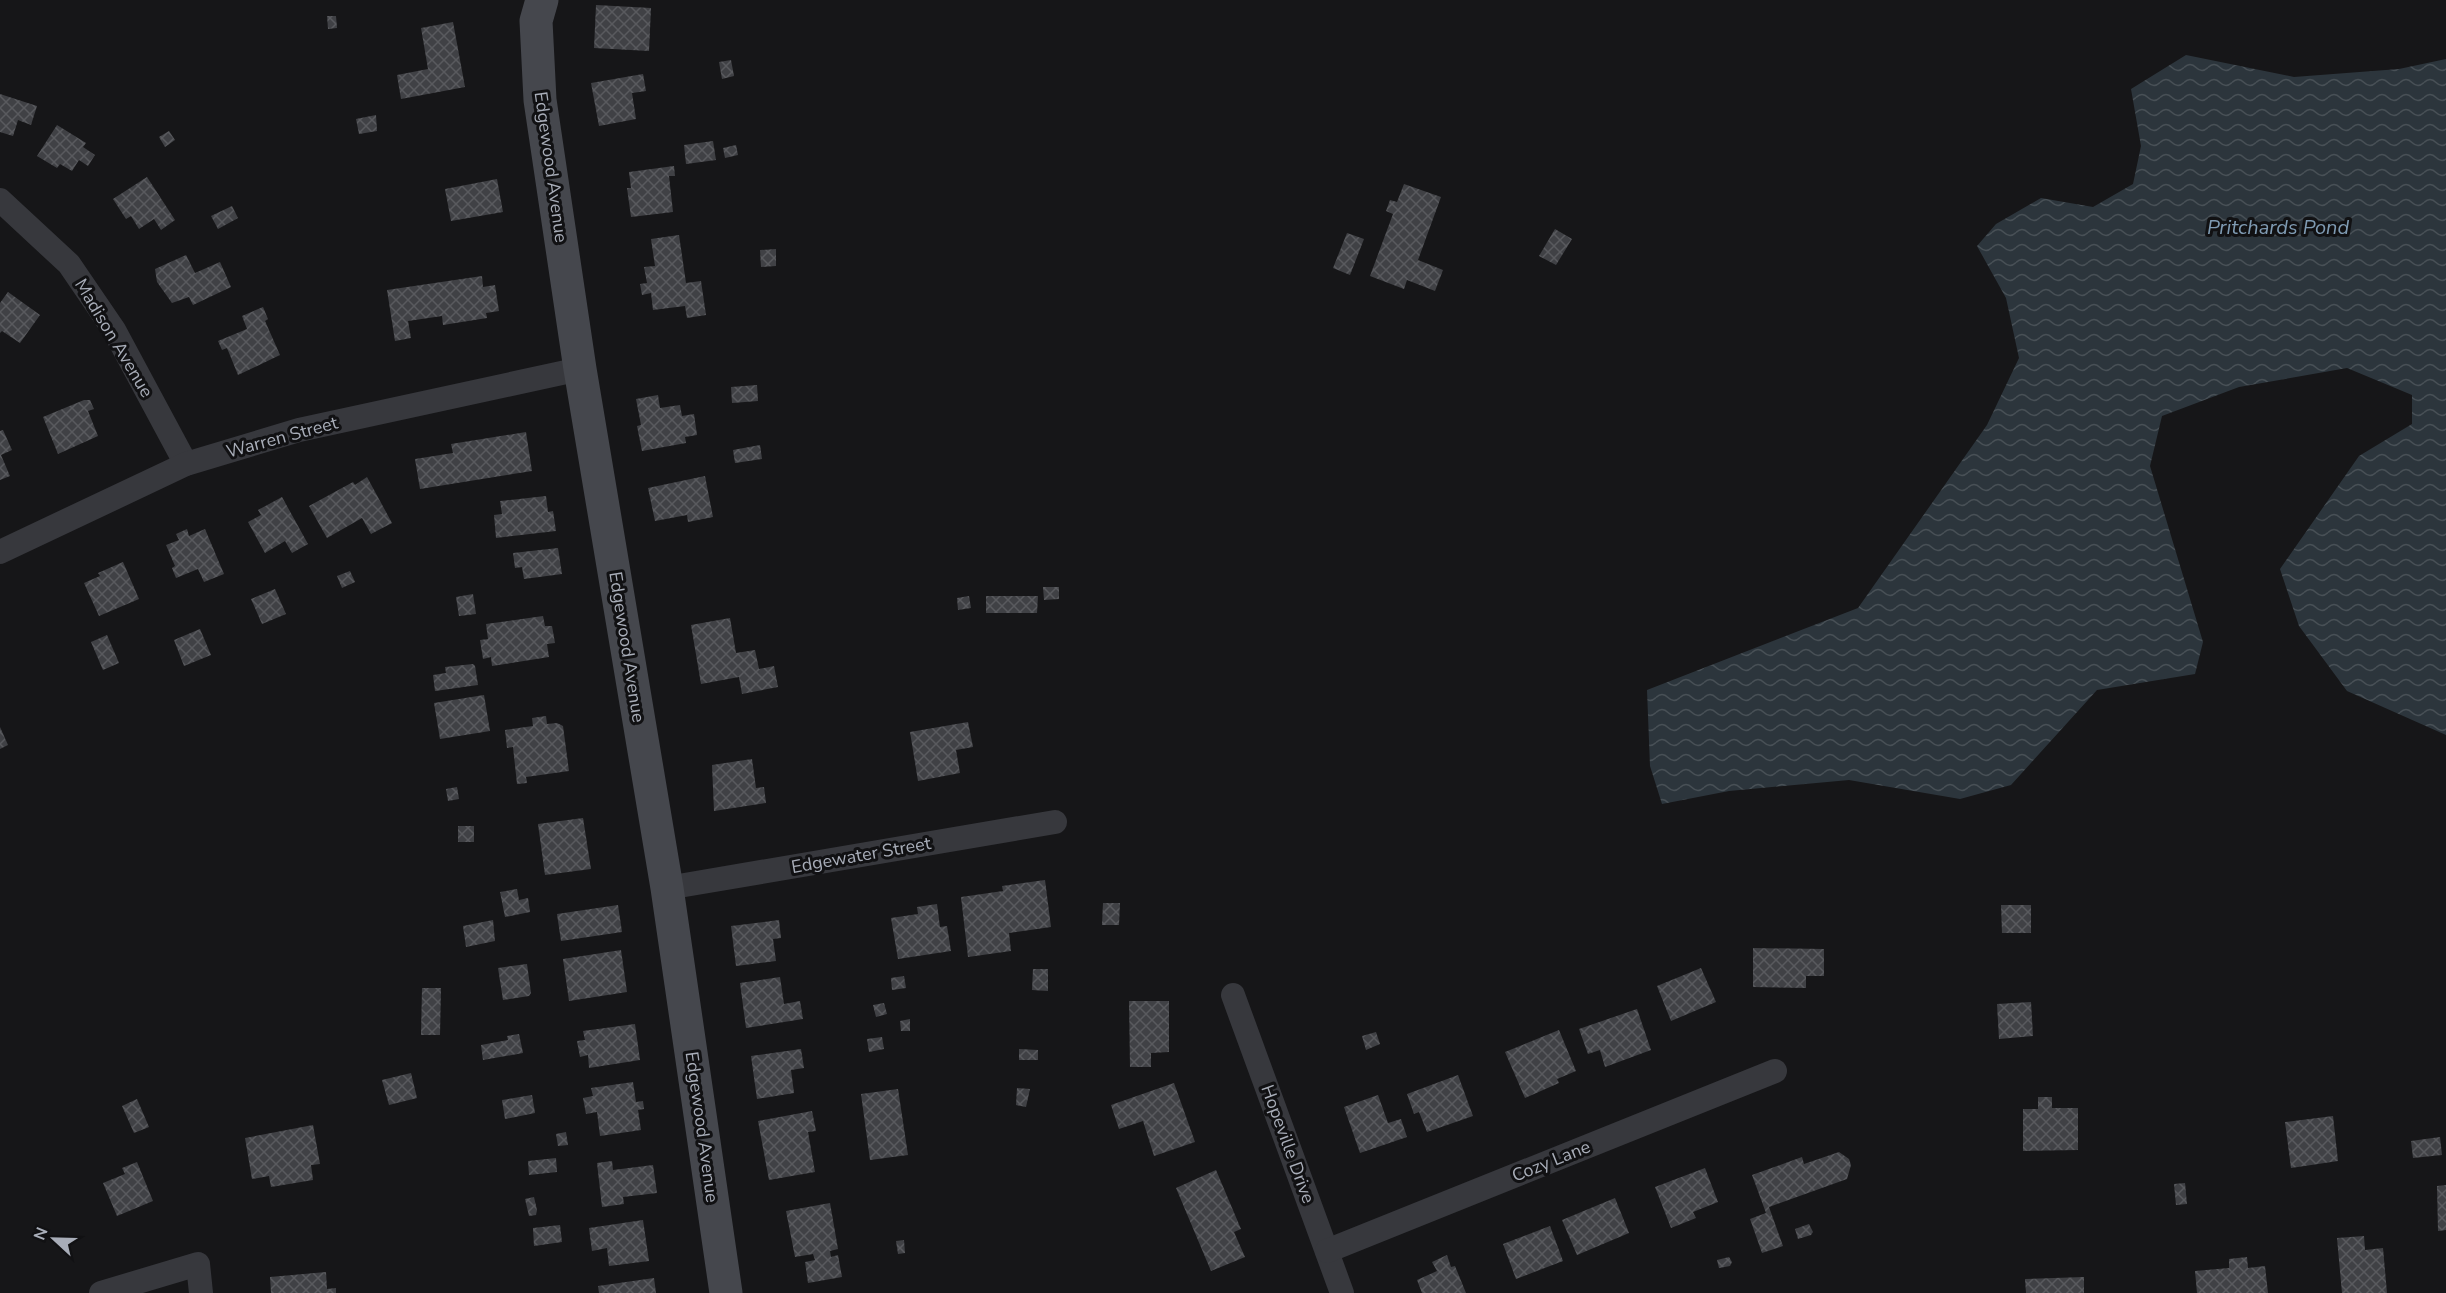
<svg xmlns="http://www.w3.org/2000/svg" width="2446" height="1293" viewBox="0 0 2446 1293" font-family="'Nunito Sans',sans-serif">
<defs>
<pattern id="water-waves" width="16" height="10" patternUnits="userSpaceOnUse" patternTransform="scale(1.5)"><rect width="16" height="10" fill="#2c353c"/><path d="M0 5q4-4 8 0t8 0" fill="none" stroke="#485056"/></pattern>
<pattern id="building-cross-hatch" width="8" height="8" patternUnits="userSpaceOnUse" patternTransform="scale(1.5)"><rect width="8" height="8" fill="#404145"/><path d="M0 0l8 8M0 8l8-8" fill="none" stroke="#595a5e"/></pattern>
</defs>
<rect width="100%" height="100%" fill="#161618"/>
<polygon fill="url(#water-waves)" points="2186,55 2294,77 2399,69 2446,59 2446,735 2347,691 2299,626 2280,569 2359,456 2412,424 2412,395 2347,368 2239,387 2162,416 2150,466 2203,642 2195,674 2097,690 2011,785 1960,799 1849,780 1729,791 1662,804 1650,766 1647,690 1858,608 1987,425 2019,358 2006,298 1977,246 1996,224 2041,198 2093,207 2133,184 2141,146 2131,89"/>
<g fill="url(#building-cross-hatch)">
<polygon points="596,5 651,8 649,51 594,48"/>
<polygon points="327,16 336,16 337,28 328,29"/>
<polygon points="453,22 465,87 401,99 397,75 428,69 421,28"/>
<polygon points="731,60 734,76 722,79 719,62"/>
<polygon points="643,74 646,91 632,93 636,119 599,126 591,83"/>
<polygon points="0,94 37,106 31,125 18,120 13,136 0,132"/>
<polygon points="376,115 377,131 359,134 356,119"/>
<polygon points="57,125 86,143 83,147 95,155 88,166 79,160 72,171 60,164 57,168 37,156"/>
<polygon points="169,131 175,140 165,147 159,137"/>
<polygon points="713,141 716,160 686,164 684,145"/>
<polygon points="736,145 738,155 725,158 723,148"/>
<polygon points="674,166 675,176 669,176 673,212 631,217 627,188 631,188 629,172"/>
<polygon points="147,177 175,220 161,230 154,219 139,229 131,216 126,219 113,199"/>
<polygon points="497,179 503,212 451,221 445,189"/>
<polygon points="1404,184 1441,197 1418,260 1443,270 1435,291 1407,280 1404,289 1370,276 1393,214 1386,211 1390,200 1397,202"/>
<polygon points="232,206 238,218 218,229 211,216"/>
<polygon points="1555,229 1572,239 1556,265 1539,256"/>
<polygon points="1347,233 1364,239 1350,275 1333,268"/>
<polygon points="679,235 686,283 701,281 706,315 687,318 685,306 653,310 651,293 642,295 640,284 647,283 644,267 655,266 651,239"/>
<polygon points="776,249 776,266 761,267 760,250"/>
<polygon points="186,255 195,273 220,262 231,287 193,305 189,297 172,303 157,282 155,269"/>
<polygon points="482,276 483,287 495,285 499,311 486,313 487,318 443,325 442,316 408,321 411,338 395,341 387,290"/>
<polygon points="8,292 40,315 20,343 2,331 0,333 0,303"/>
<polygon points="263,307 268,319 265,321 280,355 238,375 227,348 222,350 218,341 247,329 242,316"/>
<polygon points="757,385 758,401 732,403 731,387"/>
<polygon points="658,395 660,408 680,405 682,416 694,414 697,435 685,437 686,443 642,451 637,426 641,425 636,399"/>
<polygon points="84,400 90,400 94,409 88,411 98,436 58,454 43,417"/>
<polygon points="3,430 12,450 1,455 10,476 0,480 0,431"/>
<polygon points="526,432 532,471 420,489 415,459 453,453 451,444"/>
<polygon points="760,445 762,459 735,463 733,450"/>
<polygon points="705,476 713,517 688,522 687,515 655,521 648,488"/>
<polygon points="367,477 392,523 371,534 362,518 327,538 309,506 353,482 355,485"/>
<polygon points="546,496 548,512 553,511 556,531 496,538 494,515 502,514 500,501"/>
<polygon points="282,497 308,544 292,553 285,541 265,553 248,522 261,515 258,510"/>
<polygon points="187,529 189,536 205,529 224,574 204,582 198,569 176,578 172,568 175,566 166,545 179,540 176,534"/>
<polygon points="558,548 562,574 524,579 522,567 515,568 513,553"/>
<polygon points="123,562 139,599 99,616 84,583 100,576 98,573"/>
<polygon points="350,571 355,582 342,588 337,576"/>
<polygon points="1043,587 1059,587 1059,599 1044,600"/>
<polygon points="275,589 286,614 262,624 251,599"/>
<polygon points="473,594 476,614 459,616 456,597"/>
<polygon points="969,596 971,608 958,610 957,598"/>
<polygon points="986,596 1038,596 1037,613 986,613"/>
<polygon points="543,616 545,626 552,626 555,643 547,644 549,657 492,666 491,657 483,659 480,640 488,639 486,624"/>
<polygon points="730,618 736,653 755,650 759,669 774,666 778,687 742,694 739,677 701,684 691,625"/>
<polygon points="200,629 211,655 184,666 174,640"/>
<polygon points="107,635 119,663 103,670 91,642"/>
<polygon points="473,664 475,666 478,685 435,691 433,675 446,673 445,667"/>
<polygon points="484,695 490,731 440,739 434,703"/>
<polygon points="546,716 547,724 557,723 563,726 569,771 526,777 527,783 517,784 513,747 507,748 505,730 533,726 532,718"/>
<polygon points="968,722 973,747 956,750 960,773 918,781 910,732"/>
<polygon points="0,727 8,745 0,749"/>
<polygon points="752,759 756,788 764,787 766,803 714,811 712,765"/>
<polygon points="457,787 459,799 448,801 446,789"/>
<polygon points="583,818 591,869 545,875 538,824"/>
<rect x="458" y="826" width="16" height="16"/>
<polygon points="1045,880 1051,927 1009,933 1011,951 968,957 961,897 1003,891 1002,886"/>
<polygon points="517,889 519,900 528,898 530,912 505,917 500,892"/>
<polygon points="1103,903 1120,903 1119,925 1102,925"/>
<polygon points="937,904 940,927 947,926 951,951 898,959 891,918 918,914 917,907"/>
<polygon points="618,905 622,932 561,941 557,914"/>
<polygon points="2001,905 2031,905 2031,933 2002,933"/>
<polygon points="493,920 495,941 466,947 463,926"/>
<polygon points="779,920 781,938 773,939 776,961 736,966 731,926"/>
<polygon points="1753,948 1824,949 1824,976 1806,976 1806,988 1753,987"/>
<polygon points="621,950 627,992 569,1001 563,959"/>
<polygon points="527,964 531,993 529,996 503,1000 498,968"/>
<polygon points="1701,968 1716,1002 1671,1021 1657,986"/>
<polygon points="1033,969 1048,969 1048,991 1032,990"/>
<polygon points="904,976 906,988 892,990 891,978"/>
<polygon points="780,977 784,1004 800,1001 803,1019 746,1028 740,983"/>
<polygon points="422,988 441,988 440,1035 421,1035"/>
<polygon points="1129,1001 1169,1001 1169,1052 1151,1053 1151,1067 1130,1067"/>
<polygon points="2031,1002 2033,1036 1999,1039 1997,1004"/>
<polygon points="884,1003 887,1014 876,1017 873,1005"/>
<polygon points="1637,1009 1651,1050 1605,1067 1600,1050 1588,1054 1579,1029"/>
<polygon points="910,1019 910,1031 901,1031 900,1021"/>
<polygon points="635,1024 640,1060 589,1068 588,1055 580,1057 577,1041 585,1040 583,1031"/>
<polygon points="1559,1030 1576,1071 1557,1079 1559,1083 1525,1098 1505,1052"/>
<polygon points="1376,1032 1380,1044 1366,1050 1362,1036"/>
<polygon points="519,1034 523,1053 483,1060 481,1045 508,1040 507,1036"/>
<polygon points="882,1037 884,1049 869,1052 867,1039"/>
<polygon points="801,1049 804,1068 791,1070 794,1093 757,1099 751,1056"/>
<polygon points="1019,1049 1038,1050 1038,1060 1019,1060"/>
<polygon points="411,1073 417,1098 389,1105 382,1080"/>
<polygon points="1458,1075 1473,1116 1427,1132 1419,1112 1414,1114 1407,1094"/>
<polygon points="633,1082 636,1102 643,1101 644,1109 638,1110 641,1130 600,1136 597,1112 586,1114 583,1098 593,1096 591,1088"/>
<polygon points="1174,1083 1195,1142 1154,1156 1143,1121 1119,1129 1111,1105"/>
<polygon points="1017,1088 1030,1089 1026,1107 1016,1105"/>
<polygon points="898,1089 908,1155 870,1160 861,1094"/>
<polygon points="532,1095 535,1113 505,1119 502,1100"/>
<polygon points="1378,1095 1388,1123 1401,1119 1407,1137 1360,1153 1344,1107"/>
<polygon points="2038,1097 2052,1097 2052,1108 2078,1108 2078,1150 2023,1151 2023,1109 2038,1109"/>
<polygon points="137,1099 149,1127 134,1133 122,1106"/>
<polygon points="812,1111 816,1131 808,1132 815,1172 769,1180 758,1121"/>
<polygon points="2333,1116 2338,1161 2291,1168 2285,1122"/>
<polygon points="313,1125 320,1164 311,1165 313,1180 271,1187 269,1176 252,1179 245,1138"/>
<polygon points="566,1132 568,1145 558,1146 556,1134"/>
<polygon points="2440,1137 2442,1155 2413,1158 2411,1141"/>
<polygon points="1839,1152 1849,1159 1851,1165 1847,1179 1769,1207 1783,1246 1762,1253 1750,1219 1766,1213 1752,1175 1802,1157 1804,1164"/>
<polygon points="556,1158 557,1172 529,1175 528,1161"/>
<polygon points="612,1161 613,1170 653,1165 657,1193 623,1197 624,1204 602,1207 597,1163"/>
<polygon points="137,1162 153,1201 117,1216 103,1183 125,1174 122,1168"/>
<polygon points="1705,1168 1718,1202 1693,1212 1696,1218 1671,1228 1655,1187"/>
<polygon points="1216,1170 1241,1229 1234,1232 1245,1257 1211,1271 1176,1188"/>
<polygon points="2185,1183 2187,1204 2176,1205 2174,1184"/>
<polygon points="2446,1185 2446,1230 2438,1231 2437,1186"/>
<polygon points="534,1197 537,1210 536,1215 529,1216 525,1199"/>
<polygon points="1615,1198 1629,1233 1577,1255 1562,1220"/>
<polygon points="830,1203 838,1249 830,1251 831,1257 838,1255 842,1277 808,1283 805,1262 815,1260 813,1254 795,1257 786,1211"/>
<polygon points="643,1220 649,1261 609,1266 607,1248 592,1251 589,1228"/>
<polygon points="1809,1224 1813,1232 1811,1235 1798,1239 1795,1229"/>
<polygon points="560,1225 562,1242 534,1246 533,1228"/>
<polygon points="1550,1226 1563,1261 1516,1279 1503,1244"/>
<polygon points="2364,1236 2365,1250 2383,1248 2387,1293 2342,1293 2337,1238"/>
<polygon points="904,1240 905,1253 898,1254 896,1241"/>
<polygon points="1447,1255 1451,1267 1455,1266 1466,1293 1422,1293 1417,1280 1437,1271 1432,1262"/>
<polygon points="1729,1257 1732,1262 1730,1266 1719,1268 1717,1260"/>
<polygon points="2247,1257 2248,1268 2265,1266 2268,1293 2197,1293 2195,1271 2229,1268 2229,1259"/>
<polygon points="326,1272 327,1289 336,1288 336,1293 271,1293 270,1277"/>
<polygon points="2084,1277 2084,1293 2026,1293 2025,1279"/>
<polygon points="654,1278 656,1293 599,1293 598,1286"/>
</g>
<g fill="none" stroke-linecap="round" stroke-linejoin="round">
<g stroke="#37383d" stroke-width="24">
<polyline points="0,200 69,264 114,330 186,464"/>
<polyline points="0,552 186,464 299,430 580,369"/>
<polyline points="667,888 1055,822"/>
<polyline points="1233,995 1342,1293"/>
<polyline points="1327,1251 1775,1071"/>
<polyline points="101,1293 198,1264 201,1293"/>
</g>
<polyline stroke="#45474d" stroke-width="33" points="542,0 536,21 540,100 580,369 667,888 726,1293"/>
</g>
<g text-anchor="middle" stroke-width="6" stroke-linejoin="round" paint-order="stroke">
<g font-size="18" fill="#a8adb8" stroke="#111113">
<text transform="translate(551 167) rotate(82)" y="6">Edgewood Avenue</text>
<text transform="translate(114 338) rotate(59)" y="6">Madison Avenue</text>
<text transform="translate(282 437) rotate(-15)" y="6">Warren Street</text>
<text transform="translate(627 647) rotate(81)" y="6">Edgewood Avenue</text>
<text transform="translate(861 855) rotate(-10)" y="6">Edgewater Street</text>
<text transform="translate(702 1127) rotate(82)" y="6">Edgewood Avenue</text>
<text transform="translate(1288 1144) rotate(70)" y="6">Hopeville Drive</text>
<text transform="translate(1551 1161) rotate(-22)" y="6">Cozy Lane</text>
</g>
<g font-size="20" font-style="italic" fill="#7f9bb3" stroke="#111113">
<text x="2278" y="234">Pritchards Pond</text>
</g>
</g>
<g transform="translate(54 1239) rotate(292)" stroke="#111113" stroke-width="4.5" paint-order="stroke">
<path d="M0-4.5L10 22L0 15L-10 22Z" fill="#a8adb8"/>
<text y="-9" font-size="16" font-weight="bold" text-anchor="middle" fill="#a8adb8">N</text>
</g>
</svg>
